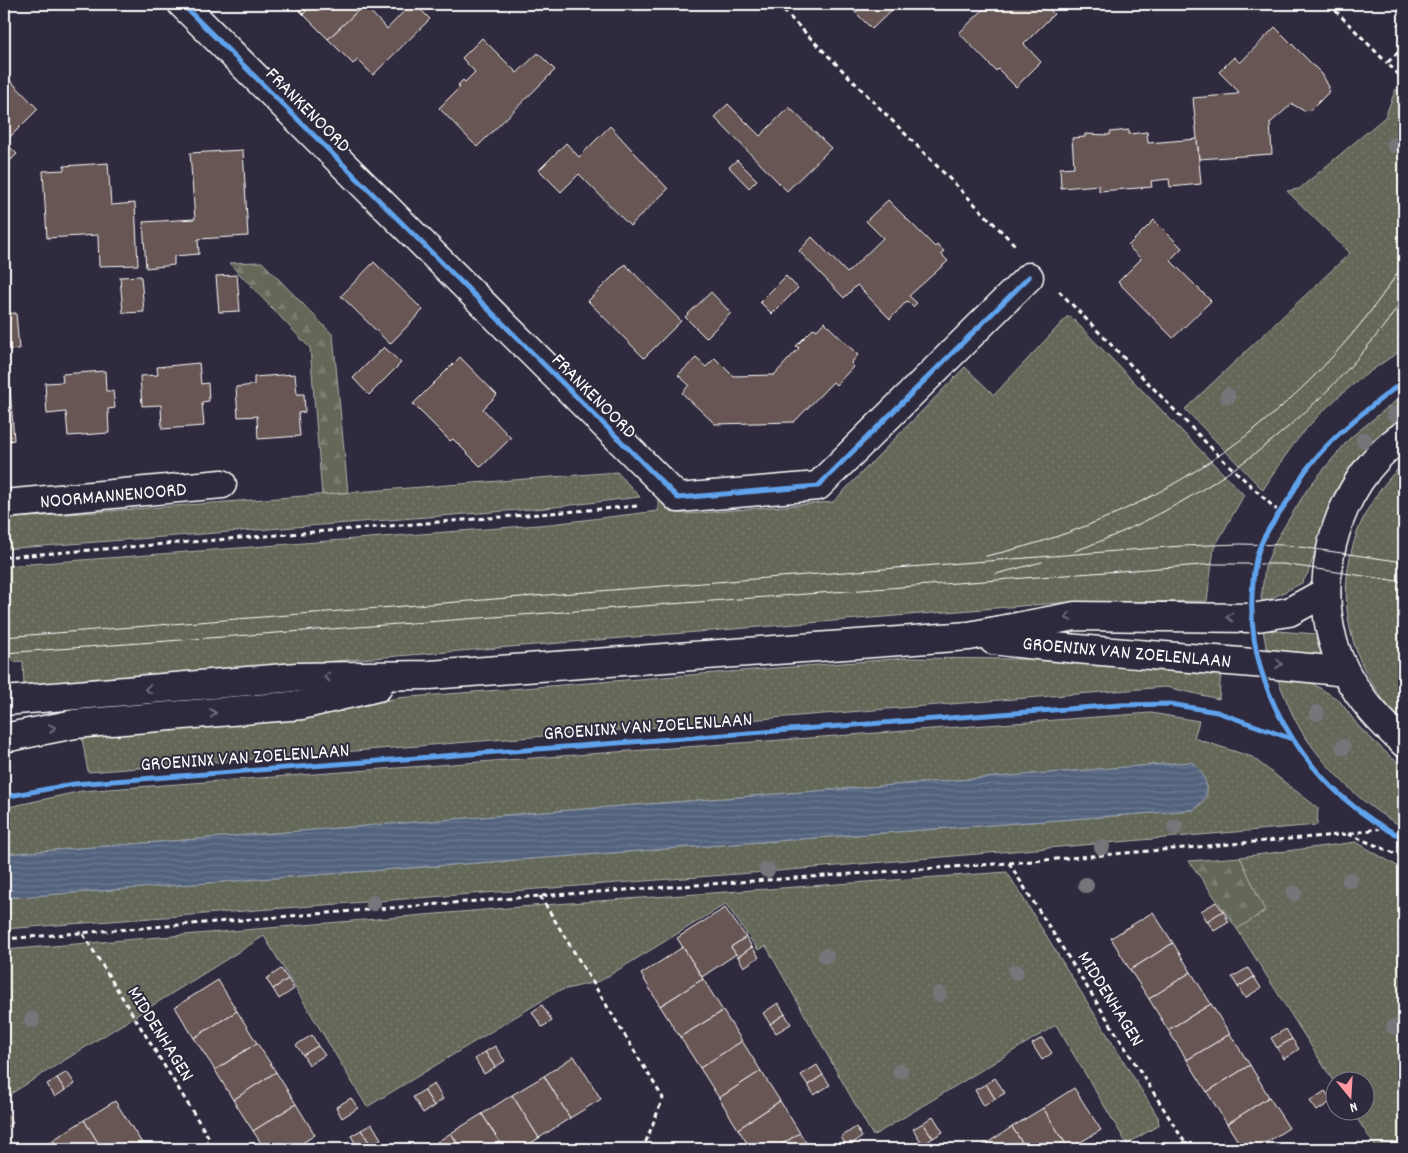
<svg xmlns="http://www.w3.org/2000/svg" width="1408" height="1153" viewBox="0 0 1408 1153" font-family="Dekko,sans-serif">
<defs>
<pattern id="green-dots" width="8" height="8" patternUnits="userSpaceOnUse" patternTransform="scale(1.25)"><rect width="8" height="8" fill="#636759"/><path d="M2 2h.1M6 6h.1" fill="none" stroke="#7a7e72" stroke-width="1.8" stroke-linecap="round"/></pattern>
<pattern id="forest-firs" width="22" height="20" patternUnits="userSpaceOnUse" patternTransform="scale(1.25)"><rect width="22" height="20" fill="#636759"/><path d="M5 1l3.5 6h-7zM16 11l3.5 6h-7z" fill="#7a7e72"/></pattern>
<pattern id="water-rules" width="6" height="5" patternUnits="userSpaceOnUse" patternTransform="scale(1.25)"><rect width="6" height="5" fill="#53637d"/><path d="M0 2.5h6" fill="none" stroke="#6d7a90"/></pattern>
</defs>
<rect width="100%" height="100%" fill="#2f2a3d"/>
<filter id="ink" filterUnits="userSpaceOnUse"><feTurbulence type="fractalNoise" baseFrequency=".02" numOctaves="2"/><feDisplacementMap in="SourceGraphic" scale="10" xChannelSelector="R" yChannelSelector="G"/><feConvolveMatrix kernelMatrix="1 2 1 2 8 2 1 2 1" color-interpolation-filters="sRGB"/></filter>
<g filter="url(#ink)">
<g fill="url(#green-dots)" stroke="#b1b3ac">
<path d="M1396 89 1404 98V349C1363 374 1320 408 1291 448 1281 461 1272 476 1263 490L1185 409 1350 253 1287 191 1299 189 1385 117Z"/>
<polygon points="1069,315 1244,495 1214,548 1207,601 1058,603 24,686 23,661 4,662 4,566 551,524 658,511 658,499 670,512 687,514 833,502 965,367 994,395"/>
<polygon points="1404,394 1404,420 1388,432 1339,492 1318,543 1308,573 1302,583 1264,602 1261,599 1265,567 1276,540 1308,488 1350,438"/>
<path d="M1404 463V722C1327 651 1327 535 1404 463Z"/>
<polygon points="617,472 640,497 546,508 4,549 4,519"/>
<polygon points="1263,630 1317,634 1323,656 1267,651"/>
<polygon points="906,658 1122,660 1221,669 1219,699 1166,687 88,772 81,733 317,716 397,698"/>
<path d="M1276 676 1310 682 1339 700 1359 727 1392 758 1404 766V827C1368 811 1329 771 1306 738 1293 720 1285 696 1276 676Z"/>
<path d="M1151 713 1199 721 1194 738 1252 757 1318 808 1317 825 778 871 4 929V898L1193 810C1218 796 1205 778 1191 762L4 854V808L82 791Z"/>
<polygon points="1356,842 1404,870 1404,1149 1377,1149 1352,1111 1366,1110 1366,1080 1336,1080 1335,1084 1237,929 1264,911 1240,857"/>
<polygon points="1007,872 1158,1117 1159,1125 1127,1144 1056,1025 873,1136 766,946 758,950 726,904 600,981 558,991 367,1107 264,936 4,1098 4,950 556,904"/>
</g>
<g fill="url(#forest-firs)" stroke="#b1b3ac">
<polygon points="262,262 333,335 348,492 322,495 310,348 229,263"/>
<polygon points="1240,857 1265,911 1237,929 1189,861"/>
</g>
<path fill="url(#water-rules)" stroke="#98a1b1" d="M1191 762C1209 773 1212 799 1193 810L4 898V854Z"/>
<g fill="#675655" stroke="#fff">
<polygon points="293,4 314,4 303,14"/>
<polygon points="314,4 362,4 364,5 328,39 303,14"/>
<polygon points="411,4 415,4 430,19 373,75 358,60 353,64 328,39 364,5 387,29"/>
<polygon points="847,4 898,4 872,29"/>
<polygon points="989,4 1044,4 1054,14 1024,44 1041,62 1016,87 998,69 996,71 959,33"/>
<polygon points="1275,27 1322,74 1329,87 1328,93 1311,110 1304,111 1292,104 1270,123 1272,154 1199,159 1193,98 1237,94 1239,92 1219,72 1234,57 1240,63"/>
<polygon points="482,38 517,73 538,53 555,70 477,147 439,108 460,87 458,85 463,80 465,82 475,72 462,58"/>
<polygon points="4,74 38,109 5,142 17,154 4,167"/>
<polygon points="728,104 760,136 789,107 831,148 787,191 714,117"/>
<polygon points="610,126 668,189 630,226 579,174 561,192 539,170 566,143 579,157"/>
<polygon points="1129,130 1129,134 1147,132 1148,143 1197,139 1201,184 1170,187 1169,179 1151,181 1152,187 1099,191 1099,185 1061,188 1060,168 1074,167 1072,138 1085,137 1085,134 1110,135 1110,132"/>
<polygon points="243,150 248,236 198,239 199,254 174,256 174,265 146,268 143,222 195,219 190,153"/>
<polygon points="737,160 757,180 749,188 729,167"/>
<polygon points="108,163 111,205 135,203 138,265 99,266 98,235 47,238 43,171 64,170 64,166"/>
<polygon points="888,200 935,247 937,245 944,251 941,254 948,261 909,296 917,303 913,307 907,301 890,319 857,285 844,298 799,251 812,237 847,273 883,238 866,221"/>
<polygon points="1154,220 1182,248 1170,260 1211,301 1173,338 1118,282 1141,259 1128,246"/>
<polygon points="374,262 423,310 390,344 341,296"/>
<polygon points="625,264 681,321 644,358 588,301"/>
<polygon points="237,275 240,311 219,312 216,276"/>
<polygon points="141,276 144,312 123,313 120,277"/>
<polygon points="786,276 798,288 772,314 760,302"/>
<polygon points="711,292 731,313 706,338 685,317"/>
<polygon points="16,313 19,349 4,350 4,314"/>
<polygon points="824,322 858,355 851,363 854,366 836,385 833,382 794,422 715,424 682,393 689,385 678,375 696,358 706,367 715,358 733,376 774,375 799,348 796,346 814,328 817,330"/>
<polygon points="384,347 401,363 369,395 353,378"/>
<polygon points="460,357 497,395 483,409 511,438 481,467 453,439 450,441 413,404"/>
<polygon points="199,363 201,384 208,383 209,401 202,402 204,426 162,429 161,405 142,406 140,376 158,375 157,367"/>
<polygon points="105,371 106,391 113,391 115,408 108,409 109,433 68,436 66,412 47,414 45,383 63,382 62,374"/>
<polygon points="295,374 297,394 304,394 305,412 298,413 300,436 258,439 257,416 238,417 236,387 254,385 254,377"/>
<polygon points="4,375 9,375 14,440 9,441 4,446"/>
<polygon points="1216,902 1223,911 1207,921 1201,911"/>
<polygon points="725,908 746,937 731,947 736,954 702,977 677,938"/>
<polygon points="1223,911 1229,922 1214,931 1207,921"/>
<polygon points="1153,912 1173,943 1130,970 1111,938"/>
<polygon points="746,937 752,947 738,957 731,947"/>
<polygon points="1173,943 1191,972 1149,999 1130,970"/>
<polygon points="683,947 703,979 660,1006 641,974"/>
<polygon points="752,947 759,957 744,967 738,957"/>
<polygon points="1248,968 1254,977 1238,987 1232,977"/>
<polygon points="281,969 288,979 273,989 266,979"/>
<polygon points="1191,972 1211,1004 1168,1030 1149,999"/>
<polygon points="1254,977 1261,988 1245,998 1238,987"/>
<polygon points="288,979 294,989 279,999 273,989"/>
<polygon points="703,979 723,1011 680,1037 660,1006"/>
<polygon points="218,980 237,1011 194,1038 175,1007"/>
<polygon points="778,1003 785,1014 770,1024 763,1013"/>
<polygon points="1211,1004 1230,1034 1187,1060 1168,1030"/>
<polygon points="542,1005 552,1021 542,1027 532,1012"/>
<polygon points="237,1011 257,1043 215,1070 194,1038"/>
<polygon points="723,1011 742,1041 700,1068 680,1037"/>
<polygon points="785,1014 791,1024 776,1033 770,1024"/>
<polygon points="1286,1029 1292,1039 1277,1048 1271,1038"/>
<polygon points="1230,1034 1250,1065 1207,1092 1187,1060"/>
<polygon points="312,1035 318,1046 303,1055 296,1045"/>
<polygon points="1042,1038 1052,1053 1042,1060 1032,1044"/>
<polygon points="1292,1039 1299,1049 1284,1059 1277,1048"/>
<polygon points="742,1041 761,1071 719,1098 700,1068"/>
<polygon points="257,1043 276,1072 233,1100 215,1070"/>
<polygon points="318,1046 325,1055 309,1065 303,1055"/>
<polygon points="495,1046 505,1061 495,1067 485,1052"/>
<polygon points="485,1052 495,1067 484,1074 475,1059"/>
<polygon points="574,1056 601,1099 570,1118 544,1076"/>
<polygon points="817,1065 823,1075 808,1085 801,1075"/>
<polygon points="1250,1065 1269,1097 1227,1124 1207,1092"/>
<polygon points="761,1071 780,1101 738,1129 719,1098"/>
<polygon points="67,1072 75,1084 65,1090 57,1078"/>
<polygon points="276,1072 296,1104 253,1131 233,1100"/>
<polygon points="823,1075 830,1085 814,1095 808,1085"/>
<polygon points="544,1076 570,1118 539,1138 512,1095"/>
<polygon points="57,1078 65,1090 55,1097 47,1084"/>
<polygon points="995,1078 1005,1093 995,1099 986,1084"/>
<polygon points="434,1084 443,1099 434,1106 424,1090"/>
<polygon points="986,1084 995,1099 984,1106 975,1090"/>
<polygon points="1074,1088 1101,1130 1069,1149 1043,1108"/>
<polygon points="424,1090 434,1106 423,1113 413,1097"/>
<polygon points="1325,1091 1332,1101 1317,1111 1310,1101"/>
<polygon points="512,1095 539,1138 521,1149 504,1149 482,1114"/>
<polygon points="1269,1097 1289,1128 1256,1149 1243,1149 1227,1124"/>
<polygon points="351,1098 358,1108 342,1118 336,1107"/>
<polygon points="115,1101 142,1143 132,1149 102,1149 84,1120"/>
<polygon points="780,1101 800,1133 774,1149 751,1149 738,1129"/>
<polygon points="296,1104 315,1135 293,1149 265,1149 253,1131"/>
<polygon points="1043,1108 1069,1149 1026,1149 1012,1127"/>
<polygon points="4,1111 13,1123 4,1129"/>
<polygon points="482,1114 504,1149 461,1149 451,1133"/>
<polygon points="933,1116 943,1132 933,1138 923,1123"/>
<polygon points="84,1120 102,1149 59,1149 53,1140"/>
<polygon points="923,1123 933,1138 923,1145 913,1129"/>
<polygon points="372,1124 381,1139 371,1145 361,1130"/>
<polygon points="856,1127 862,1137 847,1147 841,1137"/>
<polygon points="1012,1127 1026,1149 983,1149 981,1147"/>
<polygon points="361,1130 371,1145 365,1149 359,1149 351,1136"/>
<polygon points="451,1133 461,1149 426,1149"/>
<polygon points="800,1133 810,1149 774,1149"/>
<polygon points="53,1140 59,1149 39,1149"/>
</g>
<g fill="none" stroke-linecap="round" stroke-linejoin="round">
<defs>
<g id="minor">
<polyline points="182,4 678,498 818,486 1029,277"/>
<polyline points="4,504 222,484"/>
</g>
<g id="major">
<path d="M1404 435C1332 483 1304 597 1346 673 1361 701 1381 722 1404 743"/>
<path d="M993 640C1110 655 1228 658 1345 672"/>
<polyline points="4,701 297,677 429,675 969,636 1075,616 1251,618 1289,612 1326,592"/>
<polyline points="4,738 75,724 302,705 378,687"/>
</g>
</defs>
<use href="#minor" stroke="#fff" stroke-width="31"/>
<use href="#major" stroke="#fff" stroke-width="31"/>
<g stroke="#fff" stroke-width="3" stroke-dasharray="5 4" stroke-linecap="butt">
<polyline points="777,4 1015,245"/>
<polyline points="1329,4 1387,63"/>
<polyline points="1404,46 1387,63 1404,80"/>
<polyline points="1059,291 1219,456 1279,512"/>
<polyline points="4,557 638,506"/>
<polyline points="1348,834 1404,857"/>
<polyline points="1009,863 1189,1149"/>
<polyline points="540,896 663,1098 643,1149"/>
<polyline points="83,934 209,1138 204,1149"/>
<polyline points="4,939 540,896 1009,863 1348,834 1383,828"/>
</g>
<use href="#minor" stroke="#2f2a3d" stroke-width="28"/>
<use href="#major" stroke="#2f2a3d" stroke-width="28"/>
<g stroke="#fff" stroke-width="1">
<path d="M1075 551C1209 502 1324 415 1404 298"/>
<path d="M986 556C1159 519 1310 412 1404 263"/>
<polyline points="996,574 1042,562"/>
<polyline points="4,637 1181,546 1241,544 1286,545 1404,562"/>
<polyline points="4,653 1215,564 1283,564 1404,582"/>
</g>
<defs>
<g id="cycleway">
<polyline points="182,4 678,498 818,486 1029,277"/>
<path d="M1404 381C1370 407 1332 435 1306 470 1300 478 1296 487 1291 496 1281 511 1268 527 1261 544 1254 560 1253 579 1252 596 1247 696 1315 796 1404 838"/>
<polyline points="4,797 74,784 1120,705 1170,704 1217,712 1292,739"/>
</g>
</defs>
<use href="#cycleway" stroke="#2f2a3d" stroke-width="8"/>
<use href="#cycleway" stroke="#60a3ed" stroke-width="5"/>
</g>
<g fill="#76757a">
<circle cx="1394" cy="145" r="8"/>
<circle cx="1228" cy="396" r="8"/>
<circle cx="1394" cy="414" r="8"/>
<circle cx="1364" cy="440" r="8"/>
<circle cx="1317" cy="713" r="8"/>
<circle cx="1343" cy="747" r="8"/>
<circle cx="1175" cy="827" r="8"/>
<circle cx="1102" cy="847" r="8"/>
<circle cx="767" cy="870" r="8"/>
<circle cx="1350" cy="880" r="8"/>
<circle cx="1086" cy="885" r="8"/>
<circle cx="1294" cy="893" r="8"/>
<circle cx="373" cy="903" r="8"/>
<circle cx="826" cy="956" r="8"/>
<circle cx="1016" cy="972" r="8"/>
<circle cx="939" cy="994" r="8"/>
<circle cx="32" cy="1020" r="8"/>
<circle cx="1394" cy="1027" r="8"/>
<circle cx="900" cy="1071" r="8"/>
</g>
<defs><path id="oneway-chevron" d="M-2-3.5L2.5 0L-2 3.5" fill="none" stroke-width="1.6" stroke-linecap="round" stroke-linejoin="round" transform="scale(1.25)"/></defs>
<g stroke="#6d6a77">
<use href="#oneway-chevron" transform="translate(1068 617) rotate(170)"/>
<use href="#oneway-chevron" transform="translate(1230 617) rotate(-179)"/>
<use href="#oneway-chevron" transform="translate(1279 664) rotate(7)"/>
<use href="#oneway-chevron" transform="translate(327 677) rotate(179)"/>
<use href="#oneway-chevron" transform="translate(148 689) rotate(175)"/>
<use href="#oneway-chevron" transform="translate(213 713) rotate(-5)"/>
<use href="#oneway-chevron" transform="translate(52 728) rotate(-10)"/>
</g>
</g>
<g text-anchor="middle" stroke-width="4" stroke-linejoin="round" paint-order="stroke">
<g font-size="20" fill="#fff" stroke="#2f2a3d">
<text transform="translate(309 109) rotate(45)" y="7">FRANKENOORD</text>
<text transform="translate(595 395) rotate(45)" y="7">FRANKENOORD</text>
<text transform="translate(113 494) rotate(-5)" y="7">NOORMANNENOORD</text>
<text transform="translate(1127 651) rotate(5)" y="7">GROENINX VAN ZOELENLAAN</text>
<text transform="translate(648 725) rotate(-4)" y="7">GROENINX VAN ZOELENLAAN</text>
<text transform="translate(245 756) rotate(-4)" y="7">GROENINX VAN ZOELENLAAN</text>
<text transform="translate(1112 998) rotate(58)" y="7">MIDDENHAGEN</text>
<text transform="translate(162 1033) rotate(58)" y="7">MIDDENHAGEN</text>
</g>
</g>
<rect width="1408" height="1153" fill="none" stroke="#2f2a3d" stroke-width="20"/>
<rect x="10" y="10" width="1388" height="1133" fill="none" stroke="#fff" stroke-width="2" filter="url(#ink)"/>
<g transform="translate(1350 1096) rotate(162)"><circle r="24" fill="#2f2a3d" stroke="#827f8b"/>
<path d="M0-4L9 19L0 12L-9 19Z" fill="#ff9aa2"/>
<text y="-8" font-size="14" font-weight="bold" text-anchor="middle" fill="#ffffff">N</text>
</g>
</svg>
